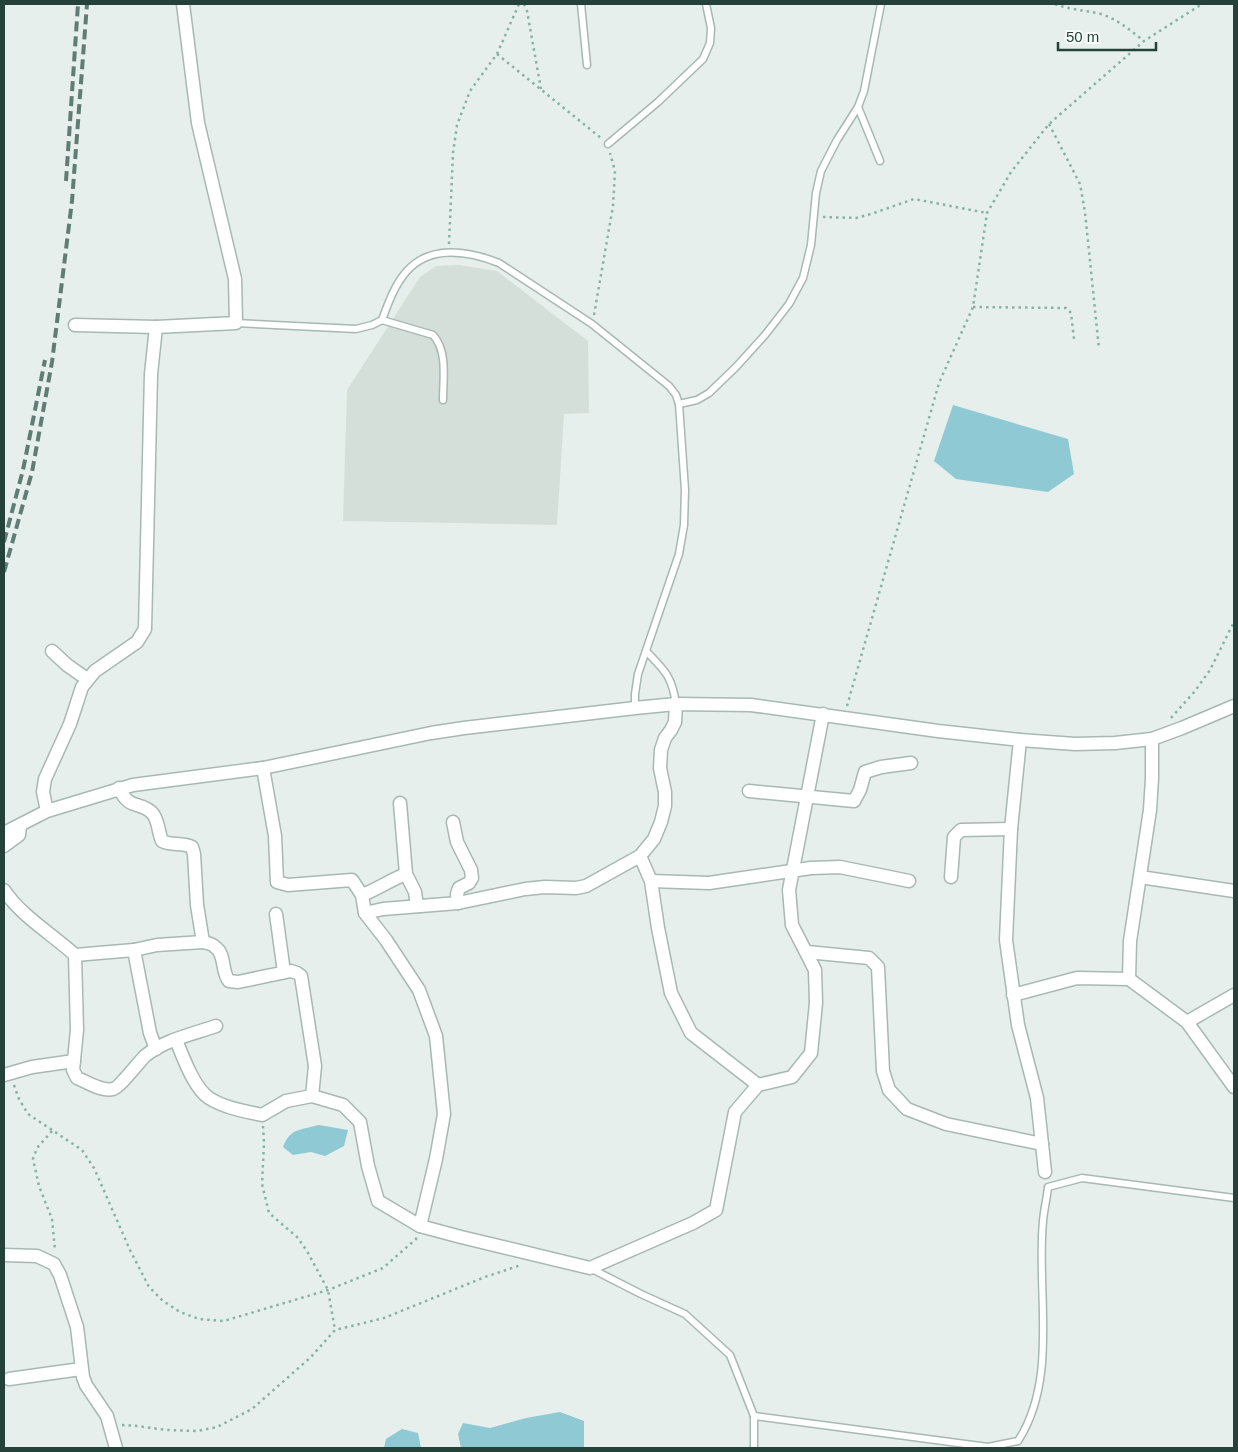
<svg xmlns="http://www.w3.org/2000/svg" width="1238" height="1452" viewBox="0 0 1238 1452" font-family="Arial,sans-serif">
<rect width="100%" height="100%" fill="#e6efeb"/>
<polygon fill="#d4dfda" points="459,265 497,271 588,341 589,413 564,414 557,525 343,521 347,390 420,277 436,266"/>
<g fill="#8ec9d4">
<polygon points="953,405 1068,439 1074,474 1048,492 956,479 934,461"/>
<path d="M319 1125 348 1130 344 1146 325 1156 311 1152 293 1155 283 1147C290 1128 301 1130 319 1125Z"/>
<polygon points="560,1412 584,1421 584,1448 461,1448 458,1434 463,1423 490,1428 526,1418"/>
<polygon points="402,1429 418,1433 421,1448 384,1448 386,1439"/>
</g>
<g fill="none" stroke-linecap="round" stroke-linejoin="round">
<defs>
<g id="lane">
<polyline points="581,4 587,65"/>
<polyline points="858,107 880,161"/>
<polyline points="608,144 658,102 703,59 710,43 711,28 706,4"/>
<path d="M382 320 433 335C448 351 443 380 443 400"/>
<path d="M236 323 356 329 372 325 382 320C388 304 394 286 406 272 430 244 469 251 499 263L592 324 669 386 676 395 679 404 685 490 684 525 679 554 638 674 635 694V708"/>
<polyline points="679,404 697,400 709,393 736,367 765,335 789,304 803,278 811,245 816,193 821,171 837,140 858,107 864,91 881,4"/>
<path d="M646 651C665 671 672 676 676 704"/>
<polyline points="590,1268 641,1294 685,1314 730,1355 754,1416 754,1448"/>
<path d="M754 1416 988 1447 1018 1441C1059 1378 1036 1291 1043 1221 1044 1209 1047 1198 1048 1187L1082 1178 1234 1198"/>
</g>
<g id="street">
<polyline points="75,325 156,327"/>
<polyline points="52,651 67,665 87,679"/>
<polyline points="1020,740 1011,829 1006,940 1018,1025 1037,1098 1045,1172"/>
<path d="M119 788C130 812 141 800 153 814 159 822 158 832 162 841 171 846 182 842 192 847L194 854 197 905 203 942C207 943 213 944 215 947 226 954 221 972 229 981L238 982 291 971 297 973 301 976 315 1066 312 1096"/>
<polyline points="749,791 854,801 860,790 865,772 881,767 911,763"/>
<polyline points="400,803 406,874 415,892 417,906"/>
<polyline points="47,811 43,792 45,779 70,724 82,687 95,671 137,642 145,629 151,374 156,327 236,323 235,279 198,123 183,4"/>
<polyline points="453,822 457,842 471,870 472,878 469,883 459,888 457,894 458,903"/>
<polyline points="4,833 47,811 133,785 263,768 431,733 464,728 635,708 676,704 751,705 938,731 1020,740 1075,744 1115,743 1152,739 1182,728 1234,706"/>
<polyline points="4,846 19,835 20,825"/>
<polyline points="640,856 651,881 658,928 671,993 691,1033 758,1085"/>
<polyline points="951,877 954,837 961,830 1011,829"/>
<polyline points="1140,877 1234,891"/>
<polyline points="651,881 709,883 811,868 840,867 909,881"/>
<path d="M4 890C21 916 52 934 75 955L77 1030 73 1070 77 1078C87 1082 102 1092 113 1089 119 1088 138 1063 145 1056 164 1040 193 1034 216 1026"/>
<path d="M362 895C378 889 390 880 406 874"/>
<polyline points="365,913 383,909 458,903 525,889 545,887 576,888 586,886 640,856 654,839 661,822 665,806 665,792 660,768 661,750 665,738 671,730 675,722 676,704"/>
<polyline points="276,914 284,972"/>
<polyline points="134,950 150,1033 156,1049"/>
<polyline points="807,952 869,958 878,967 883,1071 889,1090 907,1109 946,1124 1042,1144"/>
<polyline points="75,955 134,950 157,945 203,942"/>
<polyline points="1129,979 1130,941 1150,810 1152,778 1152,739"/>
<polyline points="1013,995 1077,978 1129,979 1187,1022 1234,1087"/>
<polyline points="1187,1022 1234,995"/>
<path d="M176 1040C183 1057 194 1088 209 1098 225 1108 244 1111 262 1115L286 1101 312 1096 343 1105 360 1122 368 1166 378 1201 420 1226 436 1159 444 1114 436 1036 419 990 386 940 365 913 362 895 352 880 288 885 277 882 275 836 263 768"/>
<polyline points="4,1075 32,1067 74,1061"/>
<polyline points="420,1226 461,1237 590,1268 693,1223 716,1210 735,1112 758,1085 792,1077 811,1053 816,1003 815,970 792,925 789,890 823,714"/>
<polyline points="4,1255 37,1256 54,1264 60,1275 77,1327 83,1377 86,1385 107,1416 116,1448"/>
<polyline points="9,1379 81,1369"/>
</g>
</defs>
<use href="#lane" stroke="#a8b8b2" stroke-width="9"/>
<use href="#street" stroke="#a8b8b2" stroke-width="15"/>
<g stroke="#86b3a5" stroke-width="2.5" stroke-dasharray="2.5 4" stroke-linecap="butt">
<polyline points="524,4 527,11 541,89"/>
<path d="M1055 4C1070 10 1085 10 1101 14 1117 19 1130 30 1144 41"/>
<polyline points="497,54 601,138"/>
<polyline points="1049,124 1080,184 1085,212 1099,349"/>
<polyline points="823,217 856,218 871,214 914,199 987,213"/>
<polyline points="449,244 453,153 457,125 470,91 497,54 519,4"/>
<polyline points="973,307 1066,308 1071,313 1074,339"/>
<polyline points="594,315 613,206 615,171 610,153"/>
<polyline points="847,706 939,383 973,307 987,213 1011,172 1049,124 1144,41 1202,4"/>
<polyline points="1171,718 1195,691 1210,670 1234,622"/>
<polyline points="14,1085 19,1099 28,1114 82,1150 94,1168 130,1250 149,1287 163,1301 180,1312 199,1319 224,1321 328,1290 383,1268 416,1239 417,1236"/>
<polyline points="263,1126 264,1143 262,1184 269,1213 297,1237 307,1251 328,1290 335,1330"/>
<polyline points="52,1131 37,1148 33,1159 39,1186 52,1219 55,1250"/>
<polyline points="122,1425 137,1426 167,1430 197,1431 217,1427 252,1409 311,1357 335,1330 384,1318 485,1277 521,1265"/>
</g>
<use href="#lane" stroke="#fff" stroke-width="6"/>
<use href="#street" stroke="#fff" stroke-width="12"/>
<g stroke="#5f7d75" stroke-width="4" stroke-dasharray="10 5" stroke-linecap="butt">
<polyline points="66,181 78,4"/>
<polyline points="4,542 23,470 45,360"/>
<polyline points="4,572 32,472 52,362 72,201 87,4"/>
</g>
</g>
<rect width="1238" height="1452" fill="none" stroke="#24423a" stroke-width="10"/>
<path d="M1058 42v8h98v-8" fill="none" stroke="#24423a" stroke-width="2.5"/>
<text x="1066" y="42" font-size="15" fill="#24423a" stroke="#f7fbf9" stroke-width="4" paint-order="stroke">50 m</text>
</svg>
